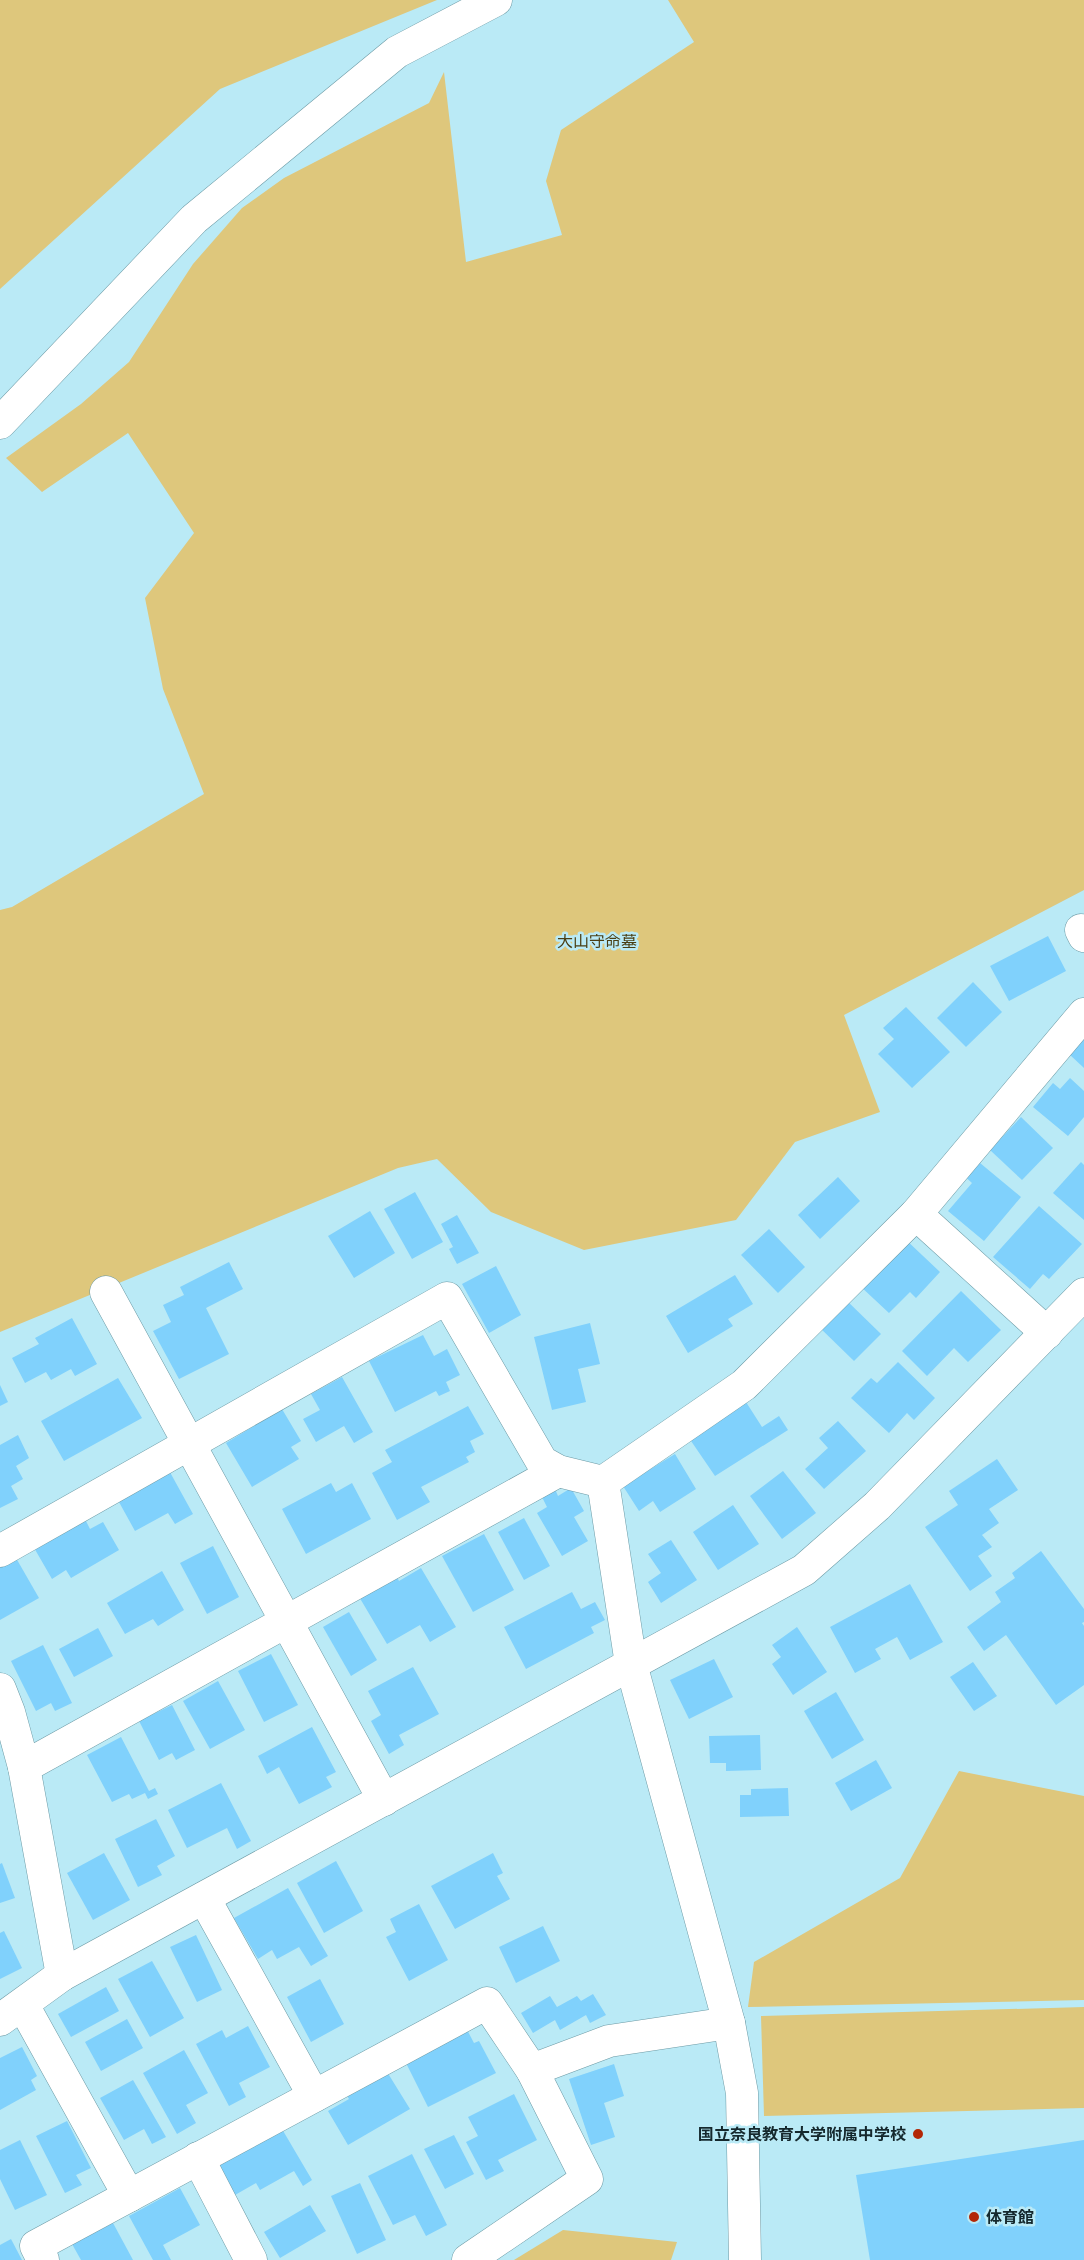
<svg xmlns="http://www.w3.org/2000/svg" width="1084" height="2260" viewBox="0 0 1084 2260" font-family="Arial,'Noto Sans JP',sans-serif">
<rect width="100%" height="100%" fill="#baeaf6"/>
<g fill="#dec77c">
<polygon points="0,0 437,0 220,89 0,289"/>
<polygon points="668,0 1084,0 1084,890 844,1015 880,1112 795,1142 736,1220 584,1250 491,1212 437,1159 398,1168 0,1332 0,910 12,907 204,794 163,689 145,598 194,533 128,433 42,492 6,458 81,404 129,362 193,264 242,208 284,178 429,103 444,72 466,262 562,235 546,181 561,130 694,42"/>
<polygon points="959,1771 1084,1796 1084,2000 748,2007 754,1962 900,1878"/>
<polygon points="1084,2007 1084,2108 764,2116 761,2016"/>
<polygon points="563,2230 677,2242 671,2260 514,2260"/>
</g>
<g fill="#80d1fc">
<polygon points="1048,936 1066,971 1009,1001 990,966"/>
<polygon points="973,982 1002,1012 966,1047 937,1018"/>
<polygon points="906,1007 950,1052 912,1088 878,1054 894,1039 883,1028"/>
<polygon points="1084,1038 1084,1068 1069,1054"/>
<polygon points="1070,1078 1084,1091 1084,1117 1068,1136 1033,1107 1053,1083 1060,1089"/>
<polygon points="1021,1117 1053,1148 1022,1180 990,1150"/>
<polygon points="974,1158 1021,1197 984,1241 948,1211 972,1183 961,1173"/>
<polygon points="1081,1162 1084,1165 1084,1220 1053,1193"/>
<polygon points="838,1177 860,1201 820,1239 798,1215"/>
<polygon points="415,1192 443,1242 412,1259 384,1209"/>
<polygon points="1039,1206 1082,1244 1049,1279 1043,1274 1030,1289 993,1257"/>
<polygon points="370,1211 395,1253 354,1278 328,1236"/>
<polygon points="457,1215 479,1253 457,1264 449,1249 453,1247 441,1224"/>
<polygon points="769,1229 805,1267 778,1293 741,1255"/>
<polygon points="904,1238 940,1272 916,1298 910,1292 889,1313 859,1285"/>
<polygon points="229,1262 243,1289 206,1308 229,1354 179,1379 153,1331 171,1322 163,1305 184,1295 180,1287"/>
<polygon points="496,1266 521,1315 489,1333 462,1284"/>
<polygon points="735,1275 753,1304 728,1319 733,1326 688,1353 666,1316"/>
<polygon points="961,1291 1001,1330 968,1362 954,1348 927,1376 902,1351"/>
<polygon points="842,1296 881,1334 854,1361 815,1323"/>
<polygon points="72,1318 97,1364 75,1376 71,1369 51,1380 46,1372 25,1383 12,1358 39,1344 35,1338"/>
<polygon points="590,1323 600,1364 578,1369 586,1402 552,1410 534,1337"/>
<polygon points="423,1335 434,1356 447,1349 460,1375 446,1382 450,1391 439,1396 436,1391 395,1412 369,1361"/>
<polygon points="898,1362 935,1398 914,1420 907,1413 889,1433 851,1398 871,1378 877,1383"/>
<polygon points="342,1377 373,1432 354,1443 344,1426 316,1442 303,1419 320,1410 311,1394"/>
<polygon points="118,1378 142,1418 64,1461 41,1421"/>
<polygon points="0,1385 8,1402 0,1406"/>
<polygon points="746,1402 762,1427 779,1416 788,1430 715,1476 689,1438"/>
<polygon points="279,1404 301,1441 291,1447 299,1459 252,1487 226,1443 272,1415"/>
<polygon points="468,1406 484,1434 470,1441 475,1452 466,1457 469,1462 421,1487 430,1502 397,1520 372,1473 392,1462 385,1450"/>
<polygon points="838,1421 866,1451 824,1489 805,1469 828,1448 819,1438"/>
<polygon points="18,1435 29,1458 16,1466 23,1479 11,1486 18,1499 0,1508 0,1445"/>
<polygon points="675,1454 696,1489 660,1512 653,1501 639,1511 623,1486"/>
<polygon points="997,1459 1018,1490 989,1509 999,1523 982,1535 992,1547 978,1556 992,1576 970,1591 925,1527 958,1505 949,1491"/>
<polygon points="166,1465 193,1514 175,1524 168,1513 135,1531 114,1493"/>
<polygon points="783,1471 816,1513 782,1539 750,1496"/>
<polygon points="331,1483 336,1492 352,1483 371,1519 306,1554 282,1509"/>
<polygon points="571,1488 584,1511 574,1517 588,1541 562,1556 537,1513 547,1507 542,1497 555,1489 558,1496"/>
<polygon points="733,1505 759,1544 718,1570 693,1532"/>
<polygon points="84,1517 90,1529 103,1522 119,1550 71,1578 66,1570 52,1579 33,1546"/>
<polygon points="524,1518 550,1566 524,1580 498,1532"/>
<polygon points="484,1534 514,1590 473,1612 442,1556"/>
<polygon points="671,1540 697,1580 661,1603 648,1582 661,1573 648,1554"/>
<polygon points="213,1546 239,1597 207,1614 180,1563"/>
<polygon points="1041,1551 1084,1609 1084,1622 1082,1623 1084,1626 1084,1685 1056,1705 1006,1635 984,1651 967,1627 1001,1602 995,1592 1015,1578 1012,1573"/>
<polygon points="16,1558 39,1598 0,1620 0,1567"/>
<polygon points="421,1568 456,1627 430,1642 420,1625 387,1644 358,1595 395,1573 399,1581"/>
<polygon points="162,1571 184,1610 158,1626 153,1619 125,1634 107,1603"/>
<polygon points="910,1584 943,1642 910,1660 897,1637 875,1649 881,1659 855,1673 830,1627"/>
<polygon points="572,1592 581,1609 595,1602 605,1620 591,1627 594,1633 526,1669 504,1627"/>
<polygon points="349,1612 377,1660 351,1676 323,1627"/>
<polygon points="797,1627 827,1672 793,1695 772,1664 781,1657 772,1645"/>
<polygon points="98,1628 113,1656 74,1677 59,1649"/>
<polygon points="43,1645 72,1703 55,1711 51,1703 36,1711 11,1661"/>
<polygon points="271,1654 298,1705 264,1722 238,1671"/>
<polygon points="714,1659 733,1697 689,1719 670,1680"/>
<polygon points="973,1662 997,1696 974,1711 950,1677"/>
<polygon points="413,1667 439,1714 399,1735 404,1745 389,1754 371,1721 381,1715 368,1691"/>
<polygon points="218,1681 245,1730 210,1749 183,1701"/>
<polygon points="836,1692 864,1740 832,1759 804,1711"/>
<polygon points="172,1705 195,1750 176,1760 172,1753 159,1760 139,1721"/>
<polygon points="312,1727 336,1772 326,1777 332,1787 299,1804 279,1767 267,1774 258,1756"/>
<polygon points="760,1735 761,1770 726,1771 726,1763 710,1763 709,1736"/>
<polygon points="121,1737 149,1791 155,1788 158,1794 148,1799 145,1793 132,1799 129,1794 112,1802 87,1755"/>
<polygon points="876,1760 892,1788 851,1811 835,1783"/>
<polygon points="221,1783 251,1841 237,1849 227,1828 187,1848 168,1810"/>
<polygon points="788,1788 789,1816 740,1817 740,1795 751,1795 751,1789"/>
<polygon points="156,1819 175,1856 157,1866 162,1875 138,1887 115,1839"/>
<polygon points="104,1853 130,1900 93,1920 67,1873"/>
<polygon points="493,1853 503,1873 497,1876 510,1899 455,1929 431,1886"/>
<polygon points="336,1861 363,1911 324,1933 297,1883"/>
<polygon points="2,1863 15,1898 0,1903 0,1864"/>
<polygon points="288,1888 328,1956 311,1966 299,1947 277,1959 272,1950 258,1959 234,1918"/>
<polygon points="419,1904 448,1960 409,1981 386,1937 396,1932 390,1919"/>
<polygon points="543,1926 560,1961 516,1983 499,1947"/>
<polygon points="4,1931 22,1968 0,1979 0,1933"/>
<polygon points="196,1935 222,1990 197,2002 170,1947"/>
<polygon points="152,1961 184,2018 150,2037 118,1979"/>
<polygon points="320,1979 344,2024 311,2042 287,1997"/>
<polygon points="106,1987 119,2011 71,2037 58,2014"/>
<polygon points="593,1994 606,2015 590,2023 586,2015 560,2030 555,2020 533,2033 521,2013 550,1996 557,2007 577,1996 581,2001"/>
<polygon points="127,2019 143,2048 101,2071 85,2042"/>
<polygon points="248,2026 270,2067 239,2083 246,2097 229,2106 196,2044 222,2030 226,2038"/>
<polygon points="465,2026 474,2043 479,2041 496,2073 428,2107 403,2057"/>
<polygon points="22,2047 37,2076 31,2080 36,2090 0,2110 0,2058"/>
<polygon points="184,2050 208,2093 186,2105 196,2123 177,2134 143,2073"/>
<polygon points="614,2064 624,2096 604,2103 615,2137 591,2145 569,2079"/>
<polygon points="384,2067 410,2109 348,2145 328,2111 349,2099 344,2091"/>
<polygon points="133,2080 166,2137 152,2144 144,2129 124,2140 100,2098"/>
<polygon points="514,2094 537,2140 498,2160 504,2171 486,2180 466,2142 478,2136 468,2117"/>
<polygon points="67,2121 91,2168 76,2175 82,2185 65,2193 36,2136"/>
<polygon points="282,2129 312,2180 303,2186 294,2171 260,2190 256,2183 235,2195 218,2165"/>
<polygon points="454,2135 474,2174 445,2189 424,2149"/>
<polygon points="20,2140 47,2195 15,2210 0,2179 0,2150"/>
<polygon points="1084,2140 1084,2260 870,2260 856,2175"/>
<polygon points="412,2154 447,2225 426,2236 415,2215 393,2225 368,2176"/>
<polygon points="360,2183 386,2240 357,2254 331,2196"/>
<polygon points="180,2188 200,2225 163,2245 171,2260 153,2260 129,2216"/>
<polygon points="310,2205 326,2231 280,2258 264,2232"/>
<polygon points="113,2223 133,2260 81,2260 72,2244"/>
<polygon points="11,2239 22,2260 0,2260 0,2245"/>
</g>
<g fill="none" stroke-linecap="round" stroke-linejoin="round">
<defs>
<g id="street">
<polyline points="0,423 194,219 397,52 496,0"/>
<polyline points="1081,930 1084,936"/>
<polyline points="916,1214 1047,1333"/>
<polyline points="106,1292 384,1800"/>
<polyline points="603,1482 744,1385 916,1214 1084,1014"/>
<polyline points="0,1551 447,1298 542,1462 558,1471 603,1482 631,1664 729,2023 742,2093 745,2260"/>
<polyline points="0,1689 9,1712 24,1767 62,1975"/>
<polyline points="24,1767 558,1471"/>
<polyline points="204,1898 314,2096"/>
<polyline points="23,2005 129,2196"/>
<polyline points="0,2020 62,1975 804,1570 877,1506 1084,1294"/>
<polyline points="532,2070 609,2041 729,2023"/>
<polyline points="198,2158 251,2260"/>
<polyline points="43,2260 36,2246 487,2003 532,2070 587,2179 468,2260"/>
</g>
</defs>
<use href="#street" stroke="#6c9aa5" stroke-width="33"/>
<use href="#street" stroke="#fff" stroke-width="32"/>
</g>
<g fill="#b32706" stroke="#baeaf6" stroke-width="2">
<circle cx="918" cy="2134" r="6"/>
<circle cx="974" cy="2217" r="6"/>
</g>
<g text-anchor="middle" stroke-width="5" stroke-linejoin="round" paint-order="stroke">
<g font-size="16" fill="#4a3e13" stroke="#baeaf6">
<text x="597" y="947">大山守命墓</text>
</g>
<g font-size="16" font-weight="bold" fill="#15282d" stroke="#baeaf6" text-anchor="end">
<text x="906" y="2140">国立奈良教育大学附属中学校</text>
<text x="986" y="2223" text-anchor="start">体育館</text>
</g>
</g>
</svg>
